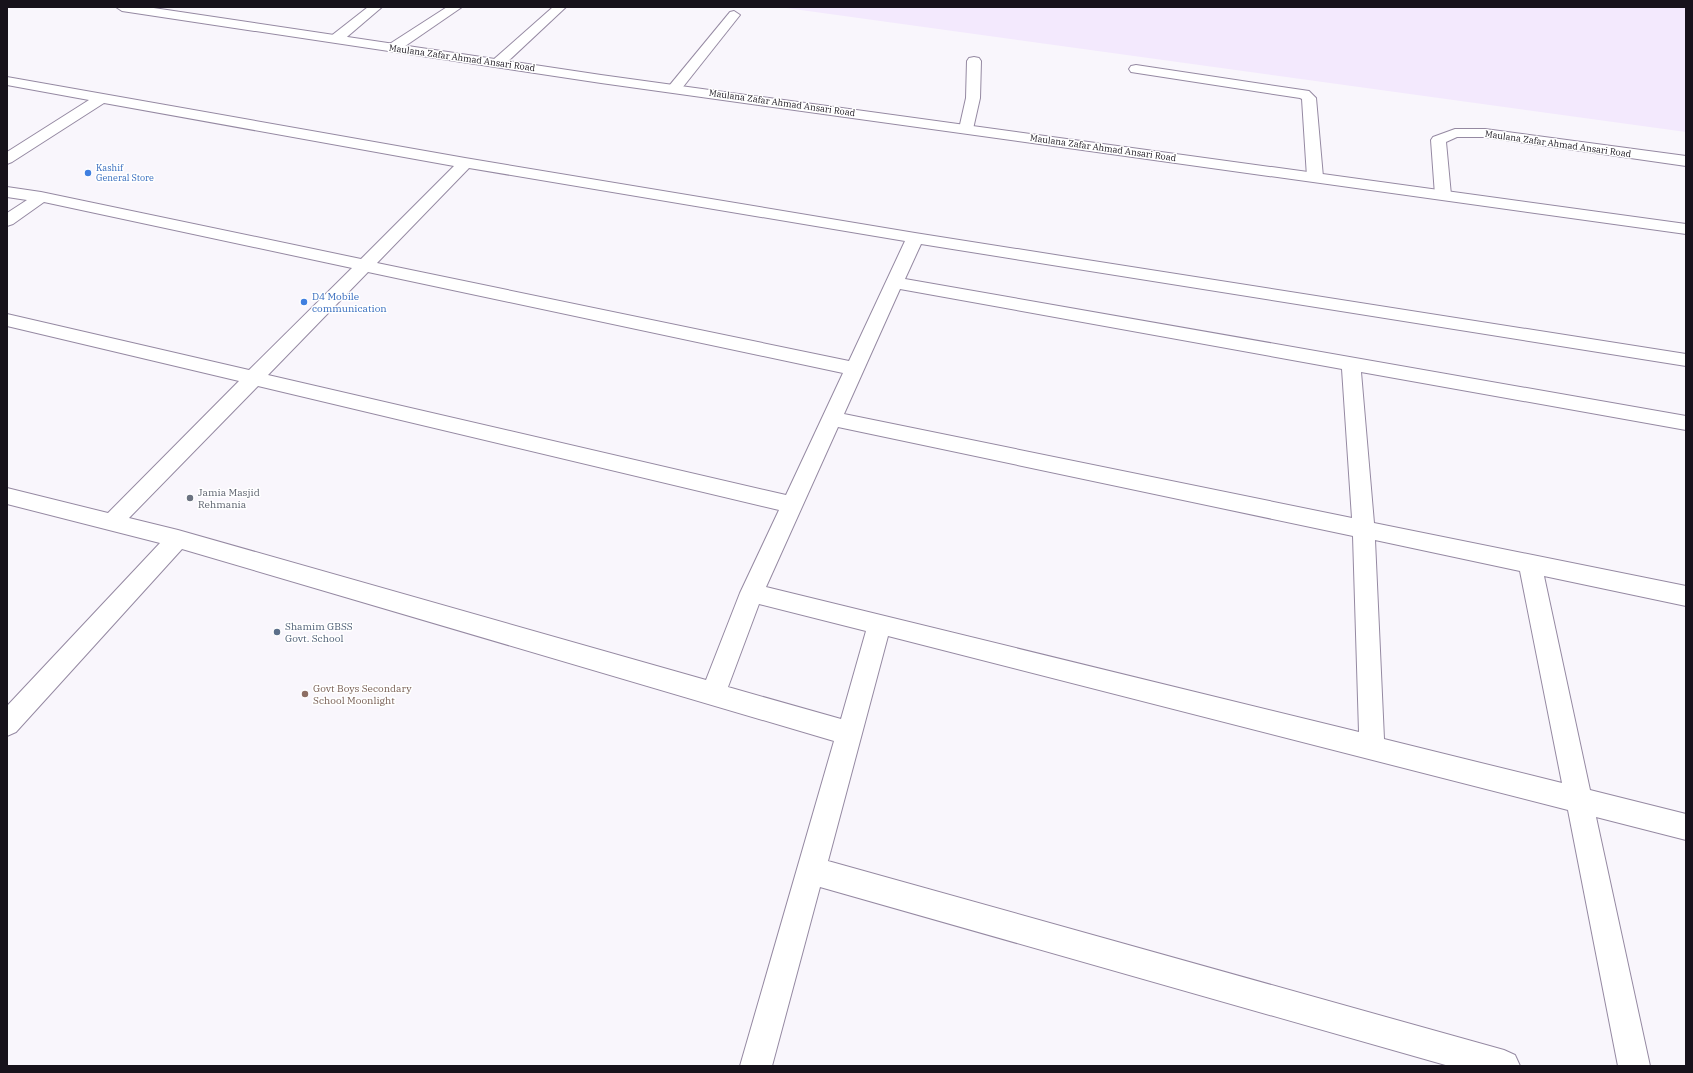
<svg xmlns="http://www.w3.org/2000/svg" width="1693" height="1073" viewBox="0 0 1693 1073" font-family="'IBM Plex Serif',serif">
<rect width="100%" height="100%" fill="#f9f6fc"/>
<polygon fill="#f3e9fd" points="779,7 1686,7 1686,132"/>
<g fill="none" stroke-linecap="round" stroke-linejoin="round">
<defs>
<g id="minor">
<polygon points="368,7 382,7 341,42 331,42 329,39 331,36"/>
<polygon points="447,7 462,7 398,51 388,51 386,48 388,45"/>
<polygon points="553,7 566,7 503,66 493,66 491,63 493,60"/>
<polygon points="734,11 740,15 679,92 669,92 667,89 669,86 730,12"/>
<polygon points="974,57 979,58 981,61 980,98 973,129 971,132 961,132 959,129 966,98 967,61 969,58"/>
<polygon points="1136,65 1309,91 1316,98 1323,177 1321,180 1309,180 1307,177 1302,99 1300,98 1131,72 1129,69 1131,66"/>
<path d="M7 77 465 158 915 233 1686 354V366L921 244 905 279 1686 416V430L1361 372 1374 523 1686 586V606L1544 576 1590 790 1686 814V840L1596 817 1650 1066H1618L1568 810 888 636 828 861 1504 1050 1515 1055 1520 1066H1449L820 887 772 1066H740L834 741 182 549 16 732 7 736V706L160 543 7 504V488L108 513 239 381 7 326V314L249 370 352 268 44 202 13 224 7 226V213L27 200 7 197V187L41 192 361 259 454 166 104 103 12 162 7 164V152L89 100 7 85ZM469 168 905 241 849 361 377 263ZM368 272 843 373 786 495 268 375ZM900 289 1342 369 1352 518 844 414ZM258 386 779 510 740 593 706 680 178 530 129 518ZM838 427 1353 536 1359 732 766 587ZM1375 540 1520 571 1562 783 1384 739ZM759 604 866 631 841 719 728 687Z"/>
<polygon points="1455,129 1485,129 1686,156 1686,166 1485,137 1457,137 1446,142 1451,195 1449,198 1437,198 1435,195 1431,140 1433,137"/>
</g>
<polygon id="tertiary" points="116,7 147,7 601,75 1686,224 1686,234 601,83 122,11"/>
</defs>
<use href="#minor" stroke="#9589a2" stroke-width="2"/>
<use href="#tertiary" stroke="#9589a2" stroke-width="2"/>
<use href="#minor" fill="#fff" fill-rule="evenodd"/>
<use href="#tertiary" fill="#fff" fill-rule="evenodd"/>
</g>
<g fill="#3f7fe0" stroke="#fff" stroke-width="1.5">
<circle cx="88" cy="173" r="4"/>
<circle cx="304" cy="302" r="4"/>
</g>
<circle fill="#6b7280" stroke="#fff" stroke-width="1.5" cx="190" cy="498" r="4"/>
<circle fill="#5c6f8a" stroke="#fff" stroke-width="1.5" cx="277" cy="632" r="4"/>
<circle fill="#8d6e63" stroke="#fff" stroke-width="1.5" cx="305" cy="694" r="4"/>
<g text-anchor="middle" stroke-width="3" stroke-linejoin="round" paint-order="stroke">
<g font-size="9" fill="#17121b" stroke="#fff">
<text transform="translate(462 58) rotate(8)" y="3">Maulana Zafar Ahmad Ansari Road</text>
<text transform="translate(782 103) rotate(8)" y="3">Maulana Zafar Ahmad Ansari Road</text>
<text transform="translate(1558 144) rotate(8)" y="3">Maulana Zafar Ahmad Ansari Road</text>
<text transform="translate(1103 148) rotate(8)" y="3">Maulana Zafar Ahmad Ansari Road</text>
</g>
<g font-size="9" fill="#366cbe" stroke="#fff" text-anchor="start">
<text x="96" y="171">Kashif<tspan x="96" dy="10">General Store</tspan></text>
</g>
<g font-size="10" fill="#366cbe" stroke="#fff" text-anchor="start">
<text x="312" y="300">D4 Mobile<tspan x="312" dy="12">communication</tspan></text>
</g>
<g font-size="10" fill="#5b616d" stroke="#fff" text-anchor="start">
<text x="198" y="496">Jamia Masjid<tspan x="198" dy="12">Rehmania</tspan></text>
</g>
<g font-size="10" fill="#4e5e75" stroke="#fff" text-anchor="start">
<text x="285" y="630">Shamim GBSS<tspan x="285" dy="12">Govt. School</tspan></text>
</g>
<g font-size="10" fill="#785e54" stroke="#fff" text-anchor="start">
<text x="313" y="692">Govt Boys Secondary<tspan x="313" dy="12">School Moonlight</tspan></text>
</g>
</g>
<rect width="1693" height="1073" fill="none" stroke="#17121b" stroke-width="16"/>
</svg>
